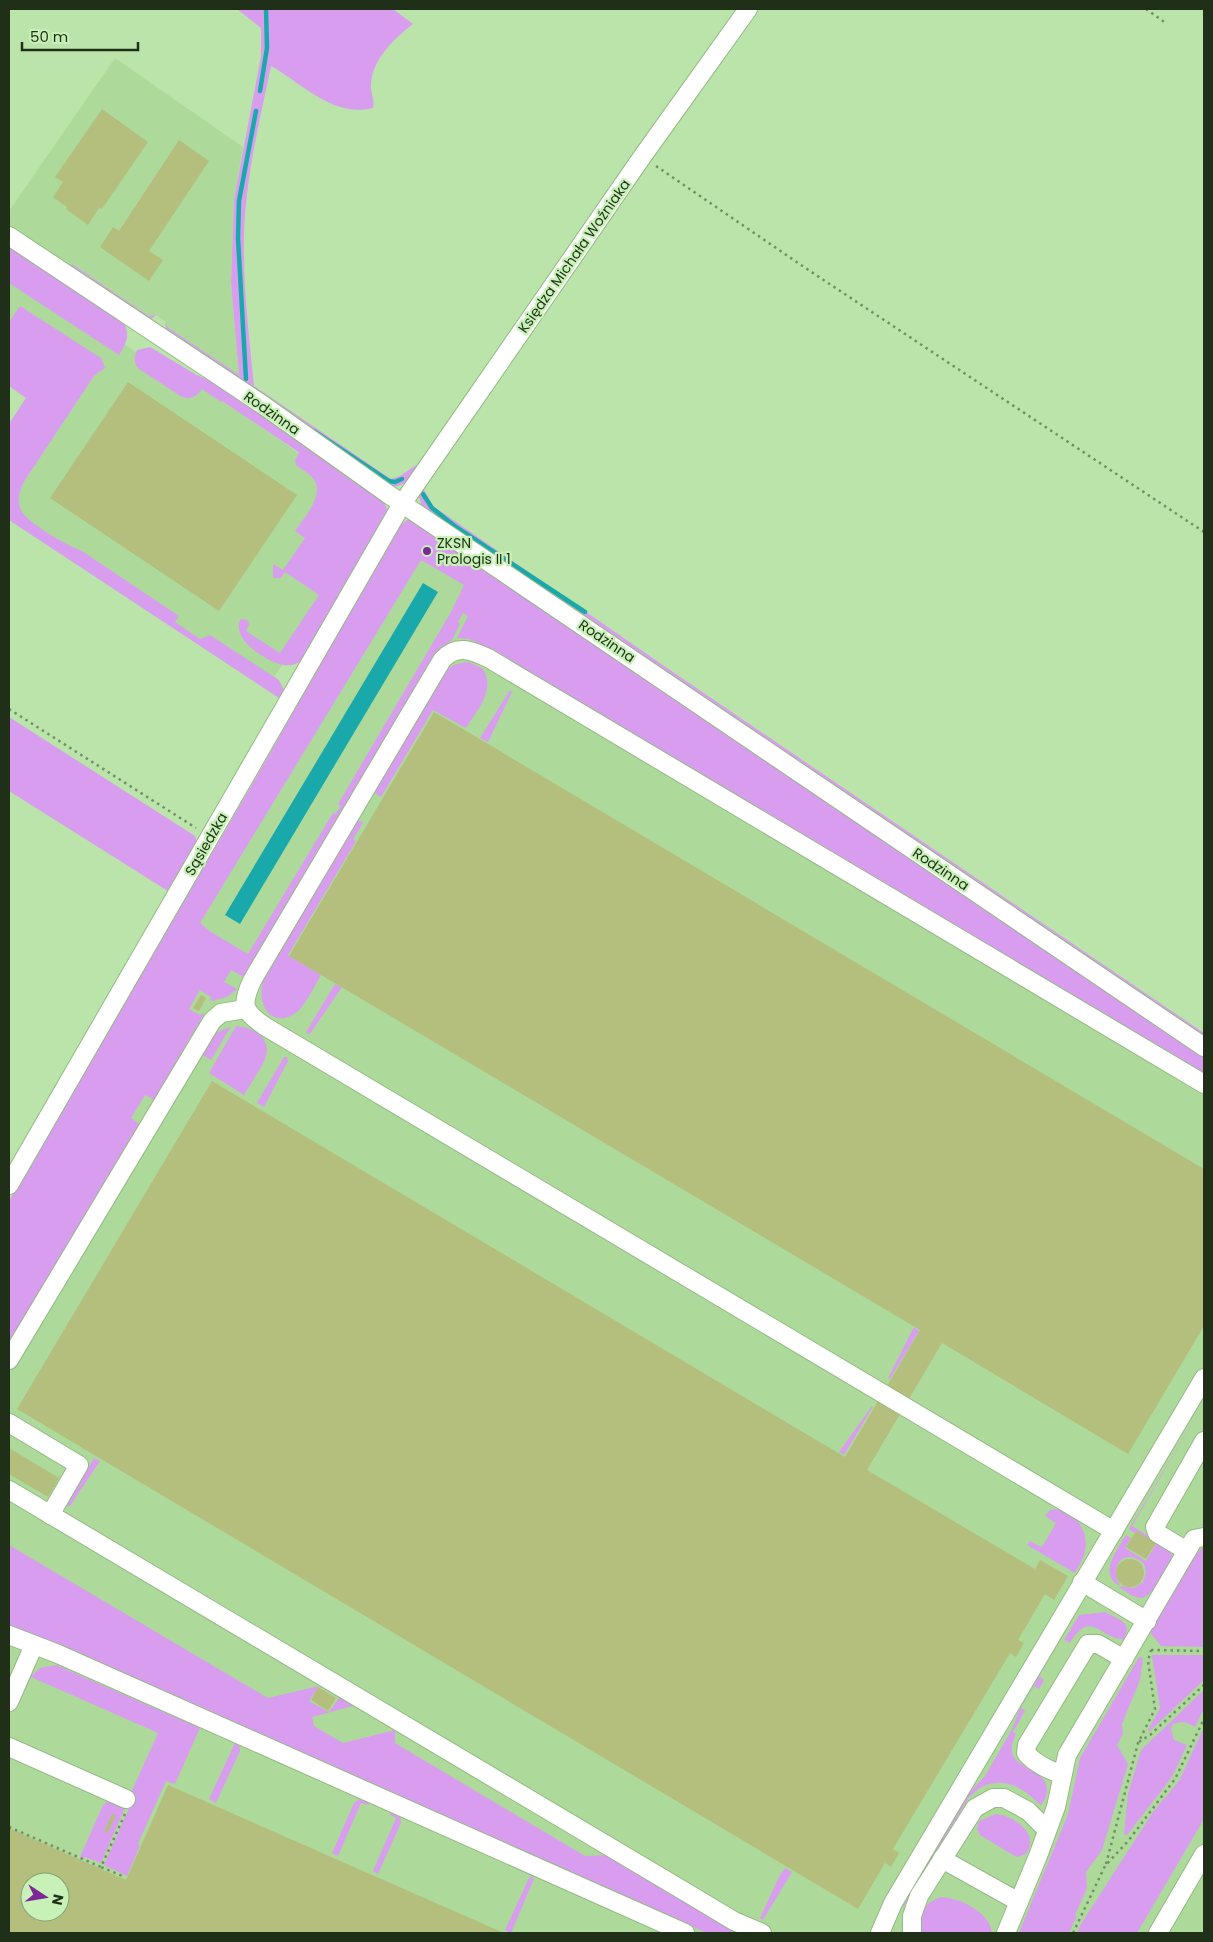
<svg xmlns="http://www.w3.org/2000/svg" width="1213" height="1942" viewBox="0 0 1213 1942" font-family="Poppins,sans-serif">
<rect width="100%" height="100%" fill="#bbe4aa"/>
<g fill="#adda9a" fill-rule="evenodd">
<polygon points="115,58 243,147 234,199 231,283 239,376 166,327 166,322 156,315 149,316 72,264 70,267 9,228 9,211"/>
<polygon points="9,255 121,330 125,345 136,352 154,352 374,506 282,665 266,689 9,520 9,424 26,398 9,386"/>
<path d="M422 552 437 562 442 554 1204 1068V1768L1107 1933H9V1223ZM30 1882H60V1912H30Z"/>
<polygon points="1204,1792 1204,1933 1122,1933"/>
</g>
<g fill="#d99df0" fill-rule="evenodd">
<path d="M237 9H393L413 24C394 39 373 58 371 84 370 92 375 100 373 108 333 118 303 84 271 66 262 109 252 152 247 194 239 257 248 323 254 386L391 479 400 476 416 465C416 478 404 486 392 487L166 331 165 321 167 327 239 375 231 283 234 199 261 56V28Z"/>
<path d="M9 245 122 320C131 334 127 342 119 355L9 283Z"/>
<polygon points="72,264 149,316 156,315 151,319 145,318 69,268"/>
<path d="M20 306 101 358 105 368 94 376 25 480C20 489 16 500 21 510 27 523 68 546 82 551L179 616 175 622 200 639 210 635 279 680 284 690 282 700 9 520V424L26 398 9 386V322Z"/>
<path d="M150 347 195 374 217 384 266 416 384 503 387 509 385 517 303 660C297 664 291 666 284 665 268 663 229 638 241 619L248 620 249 625 246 631 280 653 319 595 285 572 281 578H275L273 577V564L283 570 305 538 295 531C304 518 327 493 312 477 308 473 301 469 296 465L295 460 299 453 297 451 222 401 221 402 202 389C196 397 191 400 182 397L139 369C133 362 134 358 137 350Z"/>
<polygon points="423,488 433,506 670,670 1204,1033 1204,1041 432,515 421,504 419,496"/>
<path d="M407 520H411L1204 1055V1074L478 643 469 639 457 638 468 616 463 613 458 622 460 624 452 640 438 650 244 977 231 970 224 982 237 989 227 997 212 1001 210 1000 211 997 200 990 189 1009 200 1015 202 1013 204 1014 154 1100 145 1095 131 1118 139 1124 9 1344V1201L253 783 399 526ZM421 560 464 585 451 612 338 804 341 806 335 814 333 813 248 954 211 932 200 923Z"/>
<path d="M469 662 483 669C496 691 477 710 466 728L433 710 381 797 373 792 446 670C454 664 460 663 469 662Z"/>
<polygon points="510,690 512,692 488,742 480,738"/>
<polygon points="9,717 195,836 198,845 171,893 9,791"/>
<path d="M358 820 363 823 353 839 356 841 288 955 321 975C315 985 304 1009 294 1014 270 1029 255 1002 264 979Z"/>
<polygon points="335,984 342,987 310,1034 307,1034 306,1032"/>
<polygon points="231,1026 211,1060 201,1054 216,1033"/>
<path d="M236 1026C252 1027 271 1037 266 1056 263 1067 250 1084 244 1095L209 1073Z"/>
<polygon points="284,1057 287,1057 288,1061 264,1107 257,1103"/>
<polygon points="914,1327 919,1331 890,1379 888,1378"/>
<path d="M1204 1403 1132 1526 1166 1547 1173 1556C1167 1566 1152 1599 1141 1598 1133 1598 1126 1591 1120 1588L1121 1586 1134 1588 1143 1582 1146 1572 1144 1564C1126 1547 1108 1564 1120 1586 1097 1575 1118 1548 1126 1535L1131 1538 1125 1548 1146 1561 1156 1544 1136 1531 1134 1533 1129 1529Z"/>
<polygon points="872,1406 873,1407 844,1455 839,1452"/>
<polygon points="94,1458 100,1461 70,1506 66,1506"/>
<path d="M1055 1509C1077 1511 1091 1534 1084 1555 1082 1561 1078 1567 1075 1573L1027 1545 1030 1541 1042 1547 1056 1523 1045 1516 1050 1510Z"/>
<polygon points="9,1545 268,1698 319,1686 309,1701 329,1712 339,1698 335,1694 353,1706 312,1717 314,1726 343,1743 395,1730 395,1743 585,1856 607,1855 741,1933 707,1933 9,1625"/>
<polygon points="1204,1547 1204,1647 1161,1646 1149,1631 1195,1554"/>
<path d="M1105 1612C1119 1620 1133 1621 1124 1639 1101 1640 1091 1607 1070 1643L1064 1640 1079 1615Z"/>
<polygon points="1152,1655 1204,1655 1204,1680 1149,1732 1148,1730 1160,1708"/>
<polygon points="1139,1657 1143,1658 1140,1680 1122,1724 1123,1734 1117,1745 1128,1764 1102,1850 1086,1872 1087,1888 1075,1915 1077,1916 1069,1933 1019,1933 1068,1814 1080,1758"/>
<path d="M1050 1658 1039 1676 1044 1680 1039 1689 1034 1686 1021 1708 1025 1711 1013 1732 1016 1734C997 1771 1047 1764 1047 1790 1047 1796 1045 1801 1041 1805L1039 1804C1019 1782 990 1772 968 1799L904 1906 902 1907 969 1793 985 1776 1011 1731 1020 1709Z"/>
<polygon points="56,1665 200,1728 175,1784 166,1781 138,1844 140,1846 127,1876 104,1865 134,1797 130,1795 158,1733 31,1677 13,1716 30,1677 40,1668"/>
<path d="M1204 1690V1708L1195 1727C1187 1722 1182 1721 1173 1724L1171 1728 1174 1740 1187 1745 1172 1777 1127 1835 1124 1834 1128 1794 1141 1750Z"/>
<polygon points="1204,1727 1204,1819 1137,1933 1077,1933 1081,1924 1153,1812 1179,1781"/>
<polygon points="235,1743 240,1747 240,1751 216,1803 209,1799"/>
<polygon points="360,1799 368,1802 369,1805 361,1803 338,1856 332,1853 354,1803"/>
<polygon points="108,1801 125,1808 101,1863 85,1857 84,1859 80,1857 103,1805"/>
<polygon points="390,1813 400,1817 401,1823 378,1874 373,1871 396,1818 390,1815"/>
<path d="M996 1814C1015 1816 1040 1834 1026 1854L1018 1857 1013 1855 980 1835 977 1829 979 1821Z"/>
<polygon points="785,1868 792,1872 763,1920 760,1918 779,1877"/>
<polygon points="532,1876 534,1879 511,1933 505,1930 529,1878"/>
<path d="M941 1897C960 1898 990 1912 992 1933H919C919 1914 922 1904 941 1897Z"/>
</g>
<polygon fill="#1aa9ab" points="423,583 438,592 240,924 225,915"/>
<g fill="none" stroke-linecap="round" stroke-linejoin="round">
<g stroke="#1aa9ab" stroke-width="4.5">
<polyline points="260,91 267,48 266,9"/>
<polyline points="246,379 238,238 239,201 256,111"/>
<polyline points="314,431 389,481 395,482 402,479"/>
<polyline points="423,494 432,508 456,527 585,612"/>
</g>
</g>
<g fill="#b4bf7e" fill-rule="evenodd">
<polygon points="102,109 148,142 102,209 99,208 88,225 66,209 67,207 53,197 63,182 55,177"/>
<polygon points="179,140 209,161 149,251 163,260 149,281 100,247 113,227 119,231"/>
<polygon points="128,382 297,495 219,611 50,498"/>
<polygon points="434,712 1204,1169 1204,1326 1128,1454 942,1343 867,1470 1035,1569 1040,1560 1068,1576 1054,1600 1045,1594 1018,1640 1024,1643 1016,1657 1010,1653 893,1849 899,1853 891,1867 885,1863 858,1909 17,1409 212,1081 845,1457 920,1330 289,956"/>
<polygon points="201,995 206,998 199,1011 193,1008"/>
<polygon points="9,1448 59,1478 48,1497 9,1474"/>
<polygon points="1136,1531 1156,1543 1146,1559 1126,1547"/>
<circle cx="1130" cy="1573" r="14"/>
<polygon points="318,1687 336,1698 328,1711 311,1700"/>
<path d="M168 1785 504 1933H9V1828L126 1880ZM30 1882H60V1912H30Z"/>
<polygon points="112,1814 116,1815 108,1832 104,1831"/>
</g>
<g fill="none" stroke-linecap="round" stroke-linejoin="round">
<defs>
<g id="minor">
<polyline points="9,236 263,405 388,494 1204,1047"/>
<polyline points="9,1185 402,504 642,157 748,9"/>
<polyline points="9,1360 212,1021 221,1013 245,1009"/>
<polyline points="9,1423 79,1465 50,1515"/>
<polyline points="9,1490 694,1897 734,1921 762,1933"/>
<path d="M1114 1531 266 1027C242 1011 241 1004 253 979L442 660C456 644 471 650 488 658L1204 1084"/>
<polyline points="1187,1551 1157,1533 1155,1527 1204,1441"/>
<polyline points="1082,1582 1147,1621"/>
<polyline points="9,1635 58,1654 685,1933"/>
<polyline points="9,1702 34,1645"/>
<polyline points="9,1747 126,1799"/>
<path d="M1062 1775C1050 1770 1035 1764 1026 1753L1027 1745 1088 1644H1098L1124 1659"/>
<polyline points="942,1859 1019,1902"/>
<polyline points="880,1933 893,1903 1204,1378"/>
<polyline points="912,1933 912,1916 919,1896 975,1808 993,1798 1004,1798 1028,1811 1047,1830"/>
<polyline points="1006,1933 1038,1856 1056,1807 1067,1755 1194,1539 1204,1537"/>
<polyline points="1158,1933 1204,1854"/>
</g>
</defs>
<use href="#minor" stroke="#93ba82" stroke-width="20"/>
<g stroke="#729066" stroke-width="2.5" stroke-dasharray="2.5 4" stroke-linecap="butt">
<polyline points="1146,9 1167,24"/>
<polyline points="656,166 804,267 1204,532"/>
<polyline points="9,709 196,828"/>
<polyline points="1151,1650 1204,1651"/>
<polyline points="1139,1742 1150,1735 1204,1685"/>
<polyline points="125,1814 101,1867 125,1877"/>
<polyline points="9,1827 101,1867"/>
<polyline points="1106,1864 1138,1743 1155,1709 1148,1661 1151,1650"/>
<polyline points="1073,1933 1105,1866 1129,1840 1175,1779 1204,1719"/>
</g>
<use href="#minor" stroke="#fff" stroke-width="18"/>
</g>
<circle fill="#7c2898" stroke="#c8f1b7" stroke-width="2" cx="427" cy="551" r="5"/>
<g text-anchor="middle" stroke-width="4.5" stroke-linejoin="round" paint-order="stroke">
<g font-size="14" fill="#1f2f18" stroke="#c8f1b7">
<text transform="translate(574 256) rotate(-55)" y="5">Księdza Michała Woźniaka</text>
<text transform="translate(272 413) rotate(35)" y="5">Rodzinna</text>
<text transform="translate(607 641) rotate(34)" y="5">Rodzinna</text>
<text transform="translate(206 844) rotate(-60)" y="5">Sąsiedzka</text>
<text transform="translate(941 869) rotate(34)" y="5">Rodzinna</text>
</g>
<g font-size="14" fill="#1f2f18" stroke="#c8f1b7" text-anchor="start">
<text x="437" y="548">ZKSN<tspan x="437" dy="16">Prologis II 1</tspan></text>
</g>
</g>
<rect width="1213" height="1942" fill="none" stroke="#1f2f18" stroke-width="20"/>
<g transform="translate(45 1897) rotate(102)"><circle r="24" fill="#c8f1b7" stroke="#84a377"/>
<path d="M0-4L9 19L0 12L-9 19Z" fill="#7c2898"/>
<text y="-8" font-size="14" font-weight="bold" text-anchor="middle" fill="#1f2f18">N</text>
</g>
<path d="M22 42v8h116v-8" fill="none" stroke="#1f2f18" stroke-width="2.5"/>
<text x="30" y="42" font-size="15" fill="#1f2f18" stroke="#c8f1b7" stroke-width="4" paint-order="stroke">50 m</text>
</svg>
